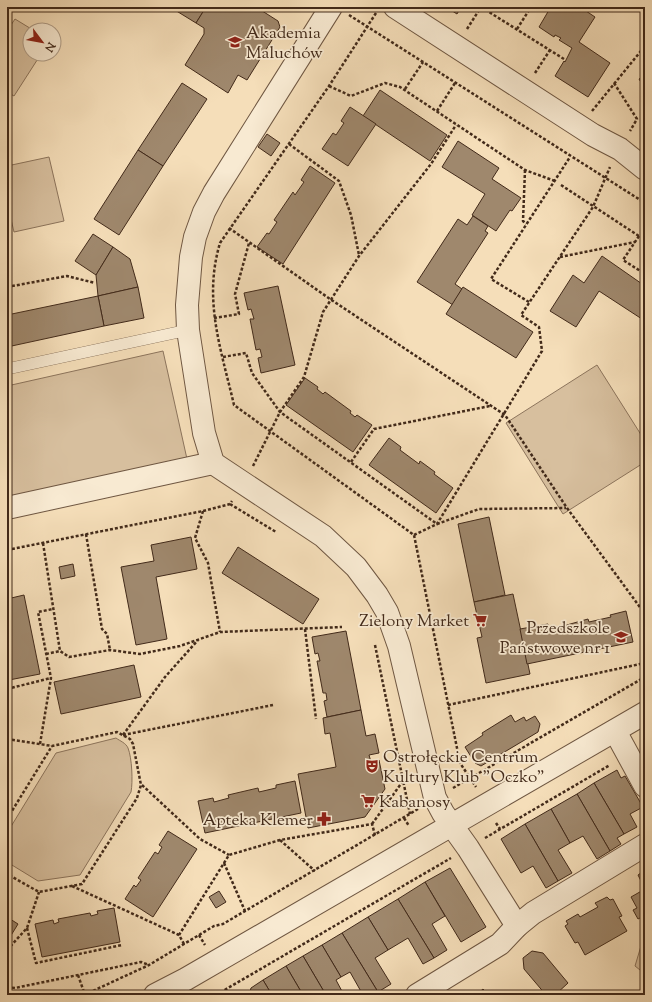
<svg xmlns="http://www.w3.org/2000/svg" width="652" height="1002" viewBox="0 0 652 1002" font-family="'Sorts Mill Goudy',serif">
<rect width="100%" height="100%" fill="#f5deb9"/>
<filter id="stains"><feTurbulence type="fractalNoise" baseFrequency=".005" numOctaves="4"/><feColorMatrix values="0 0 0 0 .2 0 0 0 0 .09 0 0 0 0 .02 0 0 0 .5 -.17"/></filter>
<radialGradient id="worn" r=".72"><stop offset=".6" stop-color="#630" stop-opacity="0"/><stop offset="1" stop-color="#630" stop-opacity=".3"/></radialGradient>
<g fill="#d7bf9e" stroke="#8c745c">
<polygon points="15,19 33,30 30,30 30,54 41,54 14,96 7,92 7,31"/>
<polygon points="49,157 64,221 14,232 7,202 7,166"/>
<polygon points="163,351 187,459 7,499 7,386"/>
<polygon points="597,365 645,441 645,462 563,514 506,423"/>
<path d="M116 738C120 741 126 743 128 748 132 758 133 782 131 792L80 875 38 881 7 862V833L56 753Z"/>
<polygon points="645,941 645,974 635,966 641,946"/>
</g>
<g fill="#9f886d" stroke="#422a1a">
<polygon points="170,7 206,7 196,23"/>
<polygon points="206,7 256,7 278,21 280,27 247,80 238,75 228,93 185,65 204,34 204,28 196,23"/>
<polygon points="446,7 461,7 457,14"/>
<polygon points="545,7 580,7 595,17 579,42 610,63 588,97 555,76 564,61 565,62 572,48 559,40 561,38 555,35 554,37 539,27 549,10"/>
<polygon points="645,75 645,89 639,79"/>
<polygon points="182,83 207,99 163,166 138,150"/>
<polygon points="380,90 447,135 430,161 363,116"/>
<polygon points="350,107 376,124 348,166 322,149 333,133 336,135 344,123 341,121"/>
<polygon points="267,134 280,143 271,156 258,147"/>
<polygon points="458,141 499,168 492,179 521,198 512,211 510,210 496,231 472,215 485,194 442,167"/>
<polygon points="138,150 163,166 119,235 94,219"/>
<polygon points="310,166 335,183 283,264 257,247 267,233 269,234 277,222 274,220 293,192 295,195 304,182 301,180"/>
<polygon points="473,216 488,226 485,231 488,233 455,284 462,289 453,305 417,282 458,219 467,225"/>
<polygon points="93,234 113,247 96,275 75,261"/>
<polygon points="113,247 130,259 138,287 98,296 96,275"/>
<polygon points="602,256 645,286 645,321 599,291 576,327 550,311 573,275 584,283"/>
<polygon points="278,286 295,365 261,373 258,358 262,357 260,349 256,350 250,319 254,319 251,309 248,310 244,293"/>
<polygon points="138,287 144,318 104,326 98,296"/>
<polygon points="463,287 533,332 516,358 446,314"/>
<polygon points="98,296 104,326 7,347 7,315"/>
<polygon points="305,378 318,387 317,389 323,394 325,392 351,411 350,413 355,417 357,415 372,425 353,452 286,405"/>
<polygon points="389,438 401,447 400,450 419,464 420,461 435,472 434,474 453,488 436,513 369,465"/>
<polygon points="489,517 505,595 474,602 458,524"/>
<polygon points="191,537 197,569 156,577 167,639 136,645 121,567 154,561 151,545"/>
<polygon points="238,547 319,599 303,624 222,573"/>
<polygon points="73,564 75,576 61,579 59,567"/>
<polygon points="513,594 530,674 486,683 477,638 482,637 474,602"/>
<polygon points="24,595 40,674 9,680 7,669 7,664 9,664 7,657 7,599"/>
<polygon points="626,611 633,642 527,664 520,629 548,624 549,630 588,619 589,622 611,617 610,615"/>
<polygon points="346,631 361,710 327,717 324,701 327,700 326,693 323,693 317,661 320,661 318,653 315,654 312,637"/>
<polygon points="134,665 141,697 61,714 54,682"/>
<polygon points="361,710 366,736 375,734 379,753 369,755 371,762 379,760 385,789 365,817 308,828 298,774 336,767 330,733 325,734 323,718"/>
<polygon points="511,715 515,722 524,717 526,721 535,716 540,724 538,732 481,766 475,763 465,747 483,735 482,733"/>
<polygon points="617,770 621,778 625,776 643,807 630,814 637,827 624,834 594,783"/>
<polygon points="295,781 301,813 205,833 198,801 213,798 214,802 229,798 228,795 258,788 259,792 276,788 276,785"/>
<polygon points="594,783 624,834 617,838 621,844 610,851 577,794"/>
<polygon points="577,794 610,851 597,859 583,836 570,843 551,809"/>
<polygon points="551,809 570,843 558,850 572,873 558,881 525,824"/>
<polygon points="525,824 558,881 546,888 533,866 521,873 501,839"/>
<polygon points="168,831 197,849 153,917 125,899 134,885 136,887 141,880 138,878 155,852 158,854 162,847 159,845"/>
<polygon points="450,868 486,927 461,942 425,882"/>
<polygon points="645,870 645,889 638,875"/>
<polygon points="425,882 445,916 432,924 447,950 434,958 398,899"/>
<polygon points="645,889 645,922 642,917 638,919 633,910 637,908 631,897"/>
<polygon points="219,891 226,902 216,908 209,897"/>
<polygon points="607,897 610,900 613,899 622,916 619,917 627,931 585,955 578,942 575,943 565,926 568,924 566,921 578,914 580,917 598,907 595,903"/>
<polygon points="398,899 434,958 423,964 408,938 388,950 368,917"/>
<polygon points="114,908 120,942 42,957 35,924 53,920 54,924 59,922 58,919 90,913 91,916 98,914 97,911"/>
<polygon points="7,917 18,924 7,942"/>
<polygon points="368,917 388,950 375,958 391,984 378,992 342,933"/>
<polygon points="342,933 378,992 374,995 363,995 350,972 341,977 322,945"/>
<polygon points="322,945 341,977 336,980 344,995 326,995 303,956"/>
<polygon points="532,951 543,953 568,983 555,995 546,995 524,969 523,958"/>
<polygon points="303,956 326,995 303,995 286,966"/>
<polygon points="286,966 303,995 272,995 263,980"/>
<polygon points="263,980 272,995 249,995 251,988"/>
<polygon points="483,989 489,995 476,995"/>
</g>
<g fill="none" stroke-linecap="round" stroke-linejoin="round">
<defs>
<polyline id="lane" points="7,369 188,330"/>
<g id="street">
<polyline points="331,7 214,193 204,212 195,237 191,257 187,305 188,330 204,433 213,463 323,536 356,567 377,595 387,612 399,646 435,798 443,813 468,848 517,926"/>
<polyline points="395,7 593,135 620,149 645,169"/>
<polyline points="7,508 213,463"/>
<polyline points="615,731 645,786"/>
<polyline points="155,995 186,979 645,713"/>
<polyline points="417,995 500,944 517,926 533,913 645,845"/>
</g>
</defs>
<use href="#lane" stroke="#6f5742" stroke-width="12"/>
<use href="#street" stroke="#6f5742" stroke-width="24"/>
<g stroke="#422a1a" stroke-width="2.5" stroke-dasharray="3 2" stroke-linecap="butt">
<polyline points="481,7 564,59"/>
<path d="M376 13 329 86 220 243C203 300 221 349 234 405L414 535 460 763 476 787"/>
<polyline points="349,15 645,203"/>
<polyline points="467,29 481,7"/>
<polyline points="517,29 531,7"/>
<polyline points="535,73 550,50"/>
<polyline points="614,83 637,119 630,131"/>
<polyline points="329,86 351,96 385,83 400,87 525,170 555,181"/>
<polyline points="405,89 423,62"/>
<polyline points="437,111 455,83"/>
<polyline points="592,111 645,46"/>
<polyline points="289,144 339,181 351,215 359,255"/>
<polyline points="525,170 523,221 526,224"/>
<polyline points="561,185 645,240"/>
<polyline points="229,228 330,299 505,415 567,508 645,614"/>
<polyline points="639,236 623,260 645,274"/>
<polyline points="560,257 635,242"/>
<polyline points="7,287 67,276 95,283"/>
<polyline points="529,302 491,279 570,157"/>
<polyline points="214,318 239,314 235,294 249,243"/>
<polyline points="223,357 246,353 252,373 280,412 437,524 479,509 566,508"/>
<polyline points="351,462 374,429 490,406"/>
<polyline points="253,466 280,412 304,377 323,312 359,256 431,164 456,125"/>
<polyline points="230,504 276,532"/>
<polyline points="203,511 195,538 208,563 220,632"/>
<polyline points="86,534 102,629 107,634 110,650"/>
<polyline points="414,535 437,524 542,351 539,327 521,315 593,207 610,167"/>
<polyline points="43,543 60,651 69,657 110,650 140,654 180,646 220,632 342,627"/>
<polyline points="7,550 203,511 230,504 232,501"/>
<polyline points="305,629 316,719"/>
<polyline points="375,645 410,814"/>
<polyline points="46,654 60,651"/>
<polyline points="7,689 51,678"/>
<polyline points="448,705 645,663"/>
<polyline points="123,735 273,705"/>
<polyline points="123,735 165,677 198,640"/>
<polyline points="7,739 52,746 117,732 130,739 133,744 141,785 137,798 82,884 39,892 7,874"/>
<polyline points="40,744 51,678 38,612 53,609"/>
<polyline points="142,785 200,839 229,855"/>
<polyline points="453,788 645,677"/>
<polyline points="404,818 409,826"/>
<polyline points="7,819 52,746"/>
<polyline points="496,823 500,829"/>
<polyline points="372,824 403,781"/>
<polyline points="485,838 610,765"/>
<polyline points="280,840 315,871"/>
<polyline points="224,863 245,911"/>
<polyline points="72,886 179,935"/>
<polyline points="27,928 36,963 122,945"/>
<polyline points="199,935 205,945"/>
<polyline points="184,944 179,935 229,855 280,840 372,824 375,835"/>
<polyline points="7,950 27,928 39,892"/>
<polyline points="78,975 85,995"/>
<polyline points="7,987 15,988 141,962 149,965"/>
<polyline points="84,995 149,965 214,926 223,924 418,809"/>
<polyline points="216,995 451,858"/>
</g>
<use href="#lane" stroke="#f8ead2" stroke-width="11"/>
<use href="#street" stroke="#f8ead2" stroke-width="22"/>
</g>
<defs>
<symbol id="school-bare" viewBox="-9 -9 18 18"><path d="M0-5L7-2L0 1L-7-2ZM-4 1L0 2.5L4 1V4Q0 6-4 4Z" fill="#8f2418" stroke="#f8ead2" stroke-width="2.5" paint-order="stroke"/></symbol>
<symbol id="supermarket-bare" viewBox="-9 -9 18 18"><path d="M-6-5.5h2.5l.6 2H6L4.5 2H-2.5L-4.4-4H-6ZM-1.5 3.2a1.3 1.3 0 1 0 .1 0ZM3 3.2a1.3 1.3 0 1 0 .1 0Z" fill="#8f2418" stroke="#f8ead2" stroke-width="2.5" paint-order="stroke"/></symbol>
<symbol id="theatre-bare" viewBox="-9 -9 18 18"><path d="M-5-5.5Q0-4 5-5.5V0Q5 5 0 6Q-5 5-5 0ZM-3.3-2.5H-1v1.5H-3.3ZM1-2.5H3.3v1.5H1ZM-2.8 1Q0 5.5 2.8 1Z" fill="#8f2418" stroke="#f8ead2" stroke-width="2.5" paint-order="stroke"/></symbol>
<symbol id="pharmacy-bare" viewBox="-9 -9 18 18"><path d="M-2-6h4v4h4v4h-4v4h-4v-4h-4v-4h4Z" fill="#8f2418" stroke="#f8ead2" stroke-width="2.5" paint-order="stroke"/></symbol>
</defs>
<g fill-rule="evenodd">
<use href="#school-bare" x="225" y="32" width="20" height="20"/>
<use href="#supermarket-bare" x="470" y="610" width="20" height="20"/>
<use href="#school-bare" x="611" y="627" width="20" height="20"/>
<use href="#theatre-bare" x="362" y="756" width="20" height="20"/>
<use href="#supermarket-bare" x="358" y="791" width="20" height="20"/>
<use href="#pharmacy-bare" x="314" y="809" width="20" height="20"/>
</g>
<g text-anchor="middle" stroke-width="3.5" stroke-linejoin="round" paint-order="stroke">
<g font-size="17" fill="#422a1a" stroke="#f8ead2" text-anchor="start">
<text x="246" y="38">Akademia<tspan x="246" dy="20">Maluchów</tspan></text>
<text x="469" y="626" text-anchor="end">Zielony Market</text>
<text x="610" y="633" text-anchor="end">Przedszkole<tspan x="610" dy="20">Państwowe nr 1</tspan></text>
<text x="383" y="762">Ostrołęckie Centrum<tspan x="383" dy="20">Kultury Klub "Oczko"</tspan></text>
<text x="379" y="807">Kabanosy</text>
<text x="313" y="825" text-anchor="end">Apteka Klemer</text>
</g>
</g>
<rect width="652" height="1002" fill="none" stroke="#f5deb9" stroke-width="24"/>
<rect x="8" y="8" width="636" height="986" fill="none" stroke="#422a1a" stroke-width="2"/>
<rect x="12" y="12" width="628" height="978" fill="none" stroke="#422a1a"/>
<g transform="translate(42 42) rotate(122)"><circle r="19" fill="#f8ead2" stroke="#af9d88"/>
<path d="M0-3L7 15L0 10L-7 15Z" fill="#8f2418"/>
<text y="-6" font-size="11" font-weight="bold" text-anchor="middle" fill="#422a1a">N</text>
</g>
<rect width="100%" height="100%" filter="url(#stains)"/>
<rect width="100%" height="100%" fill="url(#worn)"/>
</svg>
